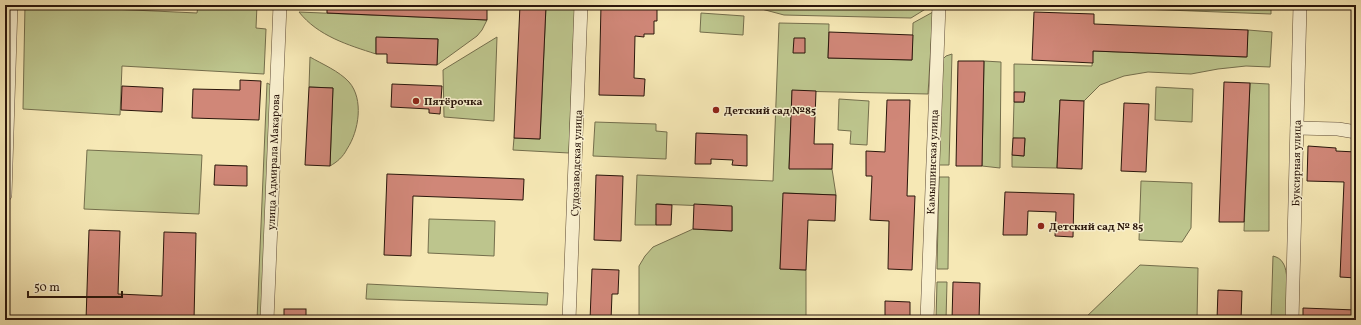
<svg xmlns="http://www.w3.org/2000/svg" width="1361" height="325" viewBox="0 0 1361 325" font-family="Vollkorn,serif">
<rect width="100%" height="100%" fill="#f6e8b5"/>
<filter id="stains"><feTurbulence type="fractalNoise" baseFrequency=".005" numOctaves="4"/><feColorMatrix values="0 0 0 0 .2 0 0 0 0 .09 0 0 0 0 .02 0 0 0 .5 -.17"/></filter>
<radialGradient id="worn" r=".72"><stop offset=".6" stop-color="#630" stop-opacity="0"/><stop offset="1" stop-color="#630" stop-opacity=".3"/></radialGradient>
<g fill="#bdc58d" stroke="#746e4c">
<polygon points="25,5 197,13 198,5 257,5 256,28 266,29 264,74 122,66 120,115 23,109"/>
<polygon points="711,5 932,5 911,18 784,15 754,7"/>
<polygon points="1037,5 1189,5 1271,8 1271,14"/>
<polygon points="546,6 575,7 569,153 513,150 514,138 540,139"/>
<path d="M299 12 487 20 482 30 477 36 437 65 438 39 376 38V54C348 45 318 36 299 12Z"/>
<polygon points="933,12 928,94 792,91 789,168 832,169 836,195 784,193 780,269 806,270 806,319 639,317 639,266 645,256 653,247 693,229 732,231 732,207 657,204 656,225 635,225 637,175 773,181 779,23 829,24 828,58 912,60 913,23"/>
<polygon points="701,13 744,16 743,35 700,32"/>
<polygon points="1248,30 1272,32 1270,67 1246,66 1218,69 1191,74 1148,72 1124,76 1100,85 1084,101 1060,100 1057,168 1012,167 1012,155 1024,156 1025,139 1013,138 1014,102 1024,102 1025,93 1014,92 1014,64 1092,66 1093,51 1246,57"/>
<polygon points="497,37 494,121 444,117 443,70"/>
<polygon points="952,54 949,165 938,165 943,59 946,56"/>
<path d="M310 57C322 64 339 71 349 82 364 99 359 131 347 149 343 157 337 162 330 166L333 88 309 87Z"/>
<polygon points="984,61 1001,62 1000,168 982,166"/>
<polygon points="267,83 271,85 262,320 257,320"/>
<polygon points="1250,83 1269,84 1269,231 1244,231"/>
<polygon points="1156,87 1193,89 1192,122 1155,120"/>
<polygon points="839,99 869,101 867,145 850,144 851,131 838,130"/>
<polygon points="595,122 656,124 656,131 667,132 666,159 593,156"/>
<polygon points="87,150 202,155 199,214 84,209"/>
<polygon points="939,177 949,177 948,269 937,269"/>
<polygon points="1141,181 1192,183 1191,228 1182,242 1139,240"/>
<polygon points="429,219 495,221 494,256 428,253"/>
<path d="M1273 256C1277 257 1281 259 1283 263 1290 273 1286 307 1286 320H1271Z"/>
<polygon points="1140,265 1198,268 1197,320 1083,320"/>
<polygon points="937,282 947,282 946,320 936,320"/>
<polygon points="367,284 548,293 547,305 366,299"/>
</g>
<g fill="#d08778" stroke="#2a160b">
<polygon points="327,5 487,5 487,20 327,13"/>
<polygon points="520,5 546,6 540,139 514,138"/>
<polygon points="601,5 657,6 657,21 654,21 654,34 644,34 644,37 635,36 634,78 645,79 644,96 599,95"/>
<polygon points="1034,12 1094,14 1094,24 1248,30 1247,57 1093,51 1093,63 1032,60"/>
<polygon points="829,32 913,35 912,60 828,58"/>
<polygon points="376,37 438,39 437,65 387,63 387,54 376,54"/>
<polygon points="794,38 805,38 805,53 793,53"/>
<polygon points="958,61 984,61 982,166 956,166"/>
<polygon points="240,80 261,81 259,120 192,118 193,89 240,90"/>
<polygon points="1224,82 1250,83 1244,222 1219,222"/>
<polygon points="392,84 442,86 440,114 429,113 429,109 391,107"/>
<polygon points="122,86 163,88 162,112 121,110"/>
<polygon points="309,87 333,88 330,166 305,165"/>
<polygon points="792,90 816,91 814,144 833,144 832,169 789,169"/>
<polygon points="1014,92 1025,92 1024,102 1014,102"/>
<polygon points="887,100 910,100 907,196 915,196 912,270 888,269 889,221 870,220 872,176 866,176 866,151 885,152"/>
<polygon points="1060,100 1084,101 1082,169 1057,168"/>
<polygon points="1124,103 1149,104 1146,172 1121,171"/>
<polygon points="696,133 747,135 747,166 732,165 733,160 711,159 711,164 695,164"/>
<polygon points="1013,138 1025,138 1024,156 1012,155"/>
<polygon points="1308,146 1336,148 1336,151 1356,152 1356,278 1340,277 1344,182 1307,181"/>
<polygon points="215,165 247,166 247,186 214,185"/>
<polygon points="387,174 524,179 523,200 413,196 411,256 384,255"/>
<polygon points="596,175 623,176 621,241 594,240"/>
<polygon points="1005,192 1074,194 1073,237 1055,236 1056,212 1028,211 1027,235 1003,235"/>
<polygon points="783,193 836,195 835,221 808,220 806,270 780,269"/>
<polygon points="656,204 672,205 671,225 656,225"/>
<polygon points="694,204 732,206 732,231 693,229"/>
<polygon points="89,230 120,231 118,294 162,296 164,232 196,233 194,320 86,320"/>
<polygon points="592,269 619,270 618,294 612,294 611,320 590,320"/>
<polygon points="953,282 980,283 979,320 952,320"/>
<polygon points="1218,290 1242,291 1241,320 1217,320"/>
<polygon points="885,301 910,302 910,320 885,320"/>
<polygon points="1303,308 1356,310 1356,320 1303,320"/>
<rect x="284" y="309" width="22" height="11"/>
</g>
<g fill="none" stroke-linecap="round" stroke-linejoin="round">
<defs>
<g id="street">
<polyline points="1297,128 1338,129 1356,132"/>
<polyline points="5,195 11,5"/>
<polyline points="267,320 280,5"/>
<polyline points="569,320 581,5"/>
<polyline points="927,320 939,5"/>
<polyline points="1292,320 1300,5"/>
</g>
</defs>
<use href="#street" stroke="#5d4a36" stroke-width="14"/>
<use href="#street" stroke="#f9f0cf" stroke-width="13"/>
</g>
<g fill="#8f2418" stroke="#f9f0cf" stroke-width="1.5">
<circle cx="416" cy="101" r="4"/>
<circle cx="716" cy="110" r="4"/>
<circle cx="1041" cy="226" r="4"/>
</g>
<g text-anchor="middle" stroke-width="3" stroke-linejoin="round" paint-order="stroke">
<g font-size="11" font-weight="bold" fill="#2a160b" stroke="#f9f0cf" text-anchor="start">
<text x="424" y="105">Пятёрочка</text>
<text x="724" y="114">Детский сад №85</text>
<text x="1049" y="230">Детский сад № 85</text>
</g>
<g font-size="11" fill="#2a160b" stroke="#f9f0cf">
<text transform="translate(273 162) rotate(-88)" y="4">улица Адмирала Макарова</text>
<text transform="translate(932 162) rotate(-88)" y="4">Камышинская улица</text>
<text transform="translate(576 163) rotate(-88)" y="4">Судозаводская улица</text>
<text transform="translate(1296 163) rotate(-89)" y="4">Буксирная улица</text>
</g>
</g>
<rect width="1361" height="325" fill="none" stroke="#f6e8b5" stroke-width="20"/>
<rect x="6" y="6" width="1349" height="313" fill="none" stroke="#2a160b" stroke-width="2"/>
<rect x="10" y="10" width="1341" height="305" fill="none" stroke="#2a160b"/>
<path d="M28 291v6h94v-6" fill="none" stroke="#2a160b" stroke-width="2"/>
<text x="34" y="291" font-size="12" fill="#2a160b" stroke="#f9f0cf" stroke-width="3" paint-order="stroke">50 m</text>
<rect width="100%" height="100%" filter="url(#stains)"/>
<rect width="100%" height="100%" fill="url(#worn)"/>
</svg>
